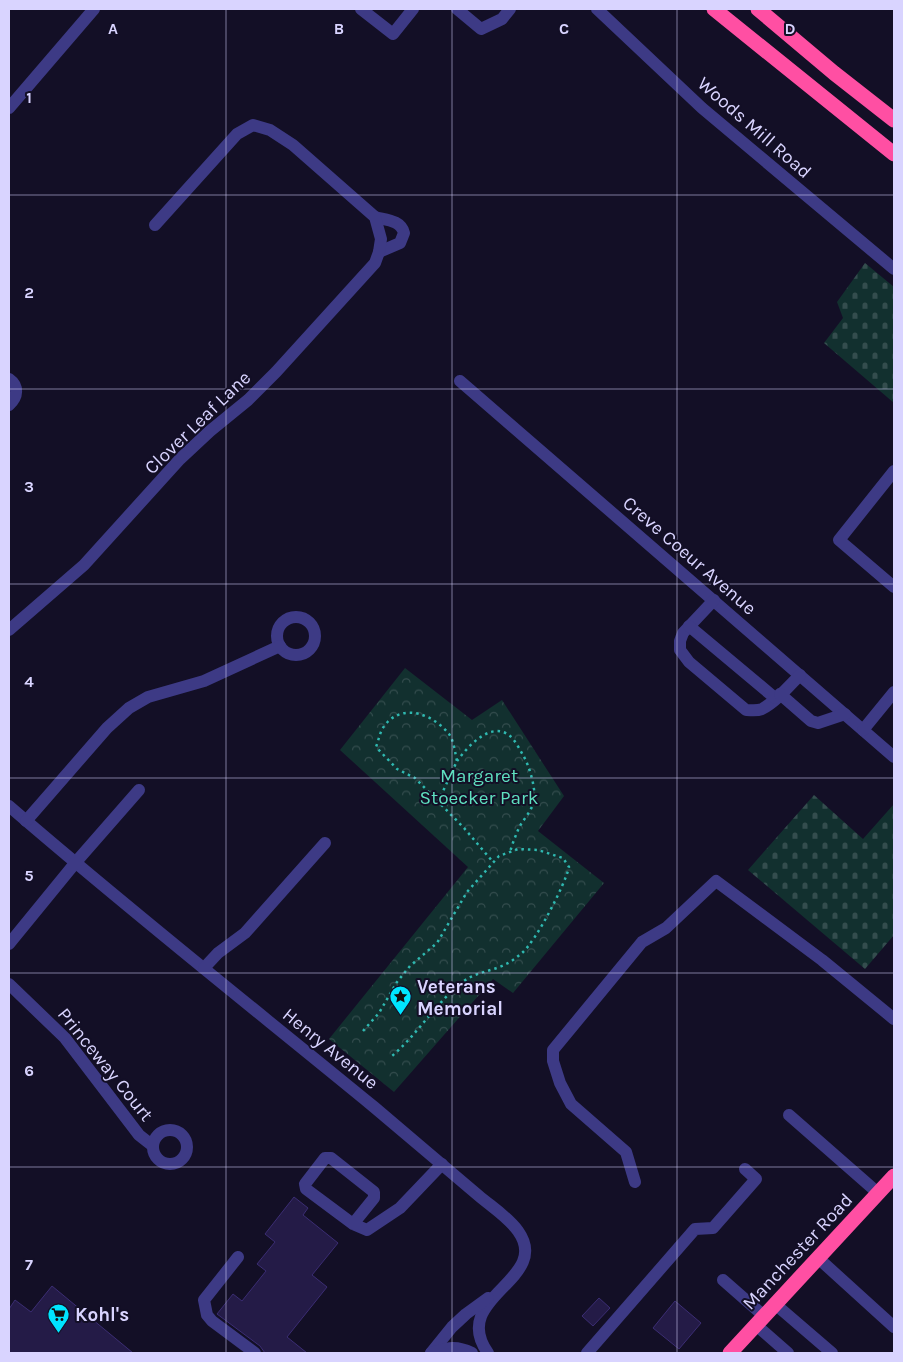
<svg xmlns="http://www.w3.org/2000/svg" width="903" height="1362" viewBox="0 0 903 1362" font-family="Karla,sans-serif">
<defs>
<pattern id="forest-crowns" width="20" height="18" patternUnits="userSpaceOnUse" patternTransform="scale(1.25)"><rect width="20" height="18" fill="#12302f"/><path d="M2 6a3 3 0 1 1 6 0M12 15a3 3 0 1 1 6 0" fill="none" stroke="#344d4e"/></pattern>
<pattern id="cemetery-stones" width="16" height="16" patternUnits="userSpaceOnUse" patternTransform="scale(1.25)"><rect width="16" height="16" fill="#12302f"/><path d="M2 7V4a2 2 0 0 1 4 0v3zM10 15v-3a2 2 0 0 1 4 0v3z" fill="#344d4e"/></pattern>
</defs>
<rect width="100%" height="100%" fill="#130f26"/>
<polygon fill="url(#forest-crowns)" points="405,668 472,720 502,700 564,796 538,831 604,883 513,993 493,979 394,1092 329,1039 468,867 340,750"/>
<g fill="url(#cemetery-stones)">
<polygon points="865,263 894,287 894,403 824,343 843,318 837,302"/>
<polygon points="814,795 863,839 894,804 894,935 865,969 748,870"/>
</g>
<g fill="#241b47" stroke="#3b2d73">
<polygon points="294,1197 308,1208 303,1215 338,1243 312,1275 327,1287 287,1337 307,1353 265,1353 260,1346 217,1314 233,1294 242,1301 266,1271 257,1264 275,1242 265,1234"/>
<polygon points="52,1286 133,1353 9,1353 9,1309 15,1300 31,1312"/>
<polygon points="599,1298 610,1308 593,1326 582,1316"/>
<polygon points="675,1301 701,1323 679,1349 653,1328"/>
</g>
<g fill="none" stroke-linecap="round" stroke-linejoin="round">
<g stroke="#2fb8b0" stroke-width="2.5" stroke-dasharray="2.5 4" stroke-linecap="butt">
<path d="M457 761C468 746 494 717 513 739 517 744 520 750 523 755 529 765 536 788 534 800 532 812 522 820 518 830 515 837 512 845 510 852"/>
<path d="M438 802 457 761C455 753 454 741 449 734 434 715 403 702 385 725 380 731 379 739 376 747L397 769 415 778 464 828 493 862"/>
<path d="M363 1031 379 1013 397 982 410 966 437 943 467 892 499 856 518 849 538 850 563 858 569 867C565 885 536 941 522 953 517 957 511 962 506 964 493 971 476 972 464 981 437 1001 418 1034 392 1056"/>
</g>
<g stroke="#3d3a85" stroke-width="12">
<polyline points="361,9 393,34 413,9"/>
<polyline points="457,9 481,29 502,19 510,9"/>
<polyline points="597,9 702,108 894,269"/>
<polyline points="9,108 94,9"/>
<path d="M375 217C386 220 401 220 404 233L400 243 379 252"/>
<path d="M9 379C19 386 18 397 9 405"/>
<polyline points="460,381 894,757"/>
<polyline points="894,471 839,540 894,587"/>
<path d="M714 600 683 633 680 641V650L689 662 746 710C752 710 757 711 762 709 776 702 789 686 800 675"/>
<circle cx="296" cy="636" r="19"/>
<polyline points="689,626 775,698"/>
<polyline points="9,630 84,565 180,459 210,431 248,400 276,372 375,263 379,252 381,239 375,217 293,145 270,130 253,125 237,134 155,225"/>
<polyline points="780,694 811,721 818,723 845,714"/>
<polyline points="863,730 894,692"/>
<path d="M9 806C128 909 252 1007 374 1107 409 1137 444 1166 479 1196 492 1207 508 1217 518 1231 553 1280 448 1297 488 1353"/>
<polyline points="26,821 107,728 129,708 148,697 204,681 280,646"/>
<polyline points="9,944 76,862 139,790"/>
<polyline points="204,968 218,953 245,933 325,843"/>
<polyline points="9,984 65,1038 139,1135 153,1146"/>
<polyline points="789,1115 878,1193"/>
<circle cx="170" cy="1147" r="17"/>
<polyline points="635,1182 626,1152 571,1104 560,1083 553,1061 553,1050 642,942 666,928 716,881 822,960 894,1019"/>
<polyline points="353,1224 374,1198 374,1192 331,1158 325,1158 305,1184 306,1189 353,1224 367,1230 400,1208 442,1164"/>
<polyline points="238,1257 204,1300 207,1315 212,1321 255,1353"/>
<polyline points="818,1258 894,1327"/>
<polyline points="723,1280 764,1316"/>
<polyline points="775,1304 832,1353"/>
<polyline points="756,1325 788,1353"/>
<polyline points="431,1353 452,1327 466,1314 488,1298"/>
<path d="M431 1353C448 1348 455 1345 472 1353"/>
<polyline points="587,1353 695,1229 713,1228 756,1179 745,1169"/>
</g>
<g stroke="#ff4fa3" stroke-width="15">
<polyline points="714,9 894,154"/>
<polyline points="758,9 834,73 894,120"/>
<polyline points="730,1353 894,1176"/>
</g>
</g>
<path fill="none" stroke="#d9d4ff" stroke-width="1" stroke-opacity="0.55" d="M226 9V1353M452 9V1353M677 9V1353M9 195H894M9 389H894M9 584H894M9 778H894M9 973H894M9 1167H894"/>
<defs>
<symbol id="sight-pin" viewBox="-11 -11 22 30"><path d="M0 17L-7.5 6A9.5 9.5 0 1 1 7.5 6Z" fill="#00e5ff" stroke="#130f26"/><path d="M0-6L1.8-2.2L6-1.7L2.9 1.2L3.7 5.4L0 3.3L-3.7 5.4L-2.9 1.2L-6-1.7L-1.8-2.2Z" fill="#111"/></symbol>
<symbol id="supermarket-pin" viewBox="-11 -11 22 30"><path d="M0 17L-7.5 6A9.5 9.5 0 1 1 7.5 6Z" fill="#00e5ff" stroke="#130f26"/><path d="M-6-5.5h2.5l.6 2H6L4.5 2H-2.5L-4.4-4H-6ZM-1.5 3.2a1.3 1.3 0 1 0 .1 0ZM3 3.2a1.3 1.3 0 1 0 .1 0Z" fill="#111"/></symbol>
</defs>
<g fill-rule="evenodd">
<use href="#sight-pin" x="388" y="984" width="25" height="34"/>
<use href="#supermarket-pin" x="46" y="1302" width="25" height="34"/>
</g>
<g text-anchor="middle" stroke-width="4" stroke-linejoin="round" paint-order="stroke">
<g font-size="19" fill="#d9d4ff" stroke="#130f26">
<text transform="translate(755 127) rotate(41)" y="7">Woods Mill Road</text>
<text transform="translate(197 422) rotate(-44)" y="7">Clover Leaf Lane</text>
<text transform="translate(690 555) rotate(41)" y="7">Creve Coeur Avenue</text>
<text transform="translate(331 1048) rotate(39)" y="7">Henry Avenue</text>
<text transform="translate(106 1064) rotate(51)" y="7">Princeway Court</text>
<text transform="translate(797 1251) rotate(-47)" y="7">Manchester Road</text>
</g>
<g font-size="19" fill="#5fe0c0" stroke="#130f26">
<text x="479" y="782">Margaret<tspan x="479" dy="22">Stoecker Park</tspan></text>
</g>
<g font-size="19" font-weight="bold" fill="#d9d4ff" stroke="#130f26" text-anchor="start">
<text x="417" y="993">Veterans<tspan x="417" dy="22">Memorial</tspan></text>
<text x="75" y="1321">Kohl's</text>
</g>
</g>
<g font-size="16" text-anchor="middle" font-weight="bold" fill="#d9d4ff" stroke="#130f26" stroke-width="4" stroke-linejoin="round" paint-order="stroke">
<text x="113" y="34">A</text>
<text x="339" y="34">B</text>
<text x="564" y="34">C</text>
<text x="790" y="34">D</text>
<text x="29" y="103">1</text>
<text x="29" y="298">2</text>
<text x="29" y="492">3</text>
<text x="29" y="687">4</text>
<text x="29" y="881">5</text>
<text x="29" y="1076">6</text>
<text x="29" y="1270">7</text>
</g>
<rect width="903" height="1362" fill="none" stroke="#d9d4ff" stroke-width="20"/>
</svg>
